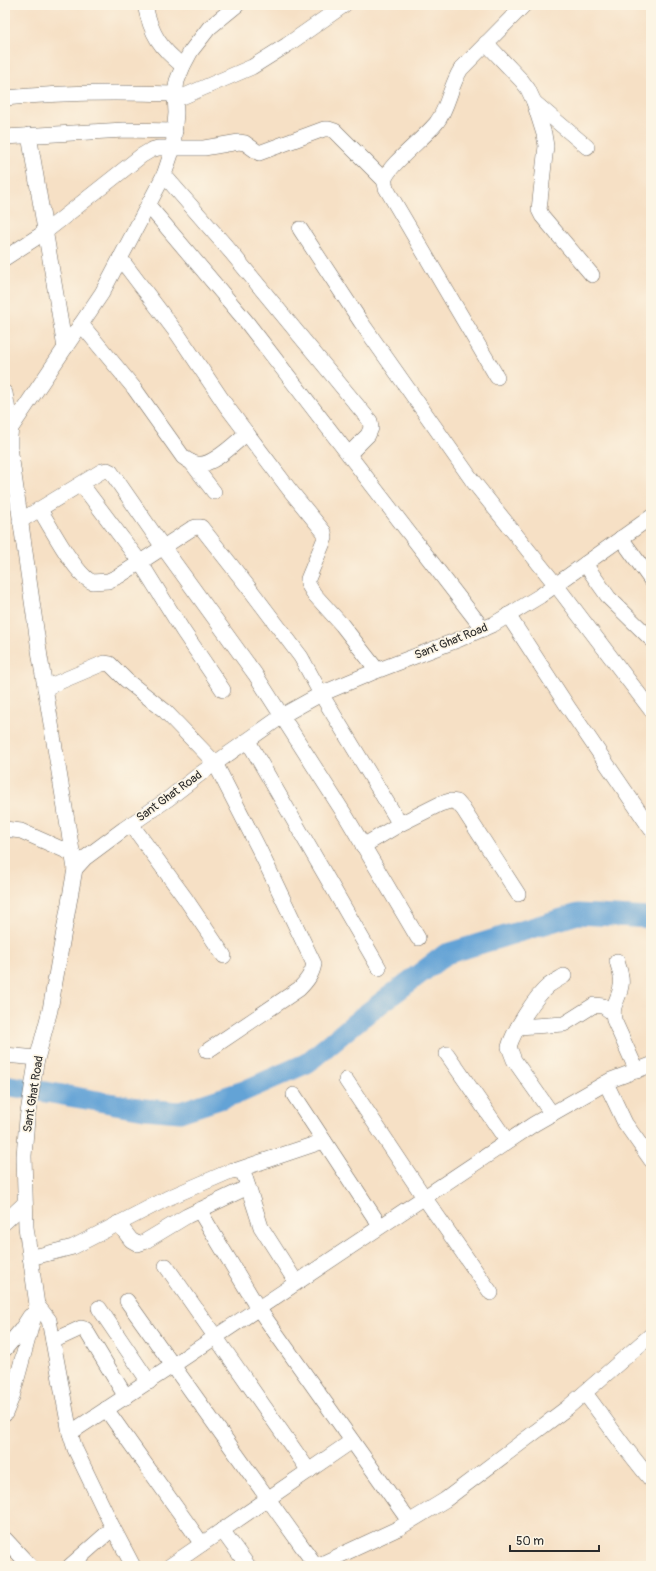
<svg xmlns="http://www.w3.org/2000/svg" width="656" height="1571" viewBox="0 0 656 1571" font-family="Pangolin,sans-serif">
<rect width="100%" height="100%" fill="#fcf5e5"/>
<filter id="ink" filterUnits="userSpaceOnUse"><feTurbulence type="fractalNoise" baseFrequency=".025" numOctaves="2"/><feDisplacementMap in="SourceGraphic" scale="8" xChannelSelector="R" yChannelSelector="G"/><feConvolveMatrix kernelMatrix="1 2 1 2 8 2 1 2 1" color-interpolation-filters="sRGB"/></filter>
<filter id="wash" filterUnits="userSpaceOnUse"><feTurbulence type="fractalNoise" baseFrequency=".012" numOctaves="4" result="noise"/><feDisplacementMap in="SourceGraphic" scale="16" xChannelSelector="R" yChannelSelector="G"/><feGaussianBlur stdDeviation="0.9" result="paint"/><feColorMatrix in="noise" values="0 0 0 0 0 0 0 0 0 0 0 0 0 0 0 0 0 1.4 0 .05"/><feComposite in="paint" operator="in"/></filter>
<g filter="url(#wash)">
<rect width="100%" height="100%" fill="#f6e0c5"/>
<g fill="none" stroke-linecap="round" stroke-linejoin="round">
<polyline stroke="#64a3d6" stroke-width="21" points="5,1085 144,1109 180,1112 244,1091 307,1063 361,1018 446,954 578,914 651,918"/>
</g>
</g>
<g filter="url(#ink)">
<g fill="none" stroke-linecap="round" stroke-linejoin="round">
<defs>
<g id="minor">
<path d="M145 5C151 34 160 48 183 66"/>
<polyline points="486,43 522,81 528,89 534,102 544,134 546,146 539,210 542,216 592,275"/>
<path d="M5 98C62 92 118 92 175 94"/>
<polyline points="175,100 252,67 287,45 344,5"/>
<polyline points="534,102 587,147"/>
<polyline points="29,135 65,348"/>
<polyline points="5,137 124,130 175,131"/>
<polyline points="164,175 231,252 370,421 371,428 368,435 349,454"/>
<polyline points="148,205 245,320 483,629"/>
<polyline points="300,229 361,322 472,480 556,585 651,710"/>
<polyline points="5,258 45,232 141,156 151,150 158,148 204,148 239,142 245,143 259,153 324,129 329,129 335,131 384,180"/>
<polyline points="120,258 179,336 227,407 289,489 324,532 325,538 308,579 308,584 314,594 342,625 377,670"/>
<path d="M81 324 134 388 183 457C187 460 191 463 197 464 212 467 235 443 247 433"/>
<path d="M497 377 386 188C386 186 384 182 385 179 388 165 427 136 437 122 448 108 450 86 461 69L524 5"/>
<polyline points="5,393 11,428"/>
<polyline points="191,462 214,492"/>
<polyline points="82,485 140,562 183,631 223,690"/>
<path d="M40 510C51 527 75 574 92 582L108 581 119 576 191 529 196 527H201L249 588 301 657 321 694 400 824"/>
<polyline points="20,521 102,471 107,470 111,472 163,547 255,674 347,818 418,938"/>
<polyline points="621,538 651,580"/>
<polyline points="585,564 609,598 651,639"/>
<polyline points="508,615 568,707 651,829"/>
<path d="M45 688 104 663 110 664 126 680 165 711 215 763 259 849 314 964C312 975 306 982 299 989L207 1051"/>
<polyline points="248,741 379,968"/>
<polyline points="131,824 185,898 224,956"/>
<polyline points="5,829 21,831 73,854"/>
<polyline points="363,846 400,824 440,804 450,801 457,802 463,809 518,894"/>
<polyline points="75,869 40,657 10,447 10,436 11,428 102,293 164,175 173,148 176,113 175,94 177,81 183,66 191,51 209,28 237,5"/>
<path d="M617 961C619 969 623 978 621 986 619 1001 611 1003 614 1020L637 1071"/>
<polyline points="518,1027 564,1024 594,1005 603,1006 613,1013"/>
<polyline points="447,1054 507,1141"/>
<polyline points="5,1055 37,1058"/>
<polyline points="346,1080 424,1197 491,1293"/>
<polyline points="606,1083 625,1123 651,1160"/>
<polyline points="294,1095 380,1226"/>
<path d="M552 1114 514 1060 509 1047C514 1030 535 997 548 986 553 982 559 979 564 976"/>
<polyline points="237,1170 324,1141"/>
<polyline points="199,1210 258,1308 409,1521"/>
<polyline points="5,1222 25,1203"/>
<polyline points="118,1223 131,1240 138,1244 144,1242 187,1216 248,1187"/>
<polyline points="30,1258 73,1247 168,1198 233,1170 241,1172 244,1174 261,1227 296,1282"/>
<polyline points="166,1266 309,1471"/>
<polyline points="127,1301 316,1566"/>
<polyline points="37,1305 49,1320 70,1433 75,1449 113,1528 133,1566"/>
<polyline points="99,1308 149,1382"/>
<polyline points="53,1341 81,1328 85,1329 126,1397"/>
<polyline points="5,1349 21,1330 30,1316"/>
<polyline points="585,1393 624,1446 651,1480"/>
<polyline points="106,1409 202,1544"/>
<polyline points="5,1414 12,1397 37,1305 26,1227 24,1156 27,1119 36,1063 50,1010 75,869 85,858 124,829 168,799 200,774 285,714 321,694 371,673 460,639 494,624 540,596 651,517"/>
<polyline points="70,1433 172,1366 534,1124 611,1080 651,1065"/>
<polyline points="222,1530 248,1566"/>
<polyline points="5,1539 30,1566"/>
<polyline points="70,1566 113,1528"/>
<polyline points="170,1566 352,1441"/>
<polyline points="317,1566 399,1528 445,1500 567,1408 651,1335"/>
</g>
</defs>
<use href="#minor" stroke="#726a61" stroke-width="16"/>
<use href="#minor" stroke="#fff" stroke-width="15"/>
</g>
</g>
<g text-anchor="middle" stroke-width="3.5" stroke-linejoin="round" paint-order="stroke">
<g font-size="12" fill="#2b2b2b" stroke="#fcf5e5">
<text transform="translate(451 641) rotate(-22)" y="4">Sant Ghat Road</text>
<text transform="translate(169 796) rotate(-36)" y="4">Sant Ghat Road</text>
<text transform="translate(33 1094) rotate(-81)" y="4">Sant Ghat Road</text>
</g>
</g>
<rect width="656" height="1571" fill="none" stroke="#fcf5e5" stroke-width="20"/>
<path d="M510 1545v6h89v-6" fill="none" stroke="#2b2b2b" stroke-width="2"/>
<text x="516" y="1545" font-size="12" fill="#2b2b2b" stroke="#fcf5e5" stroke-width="3" paint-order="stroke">50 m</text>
</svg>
